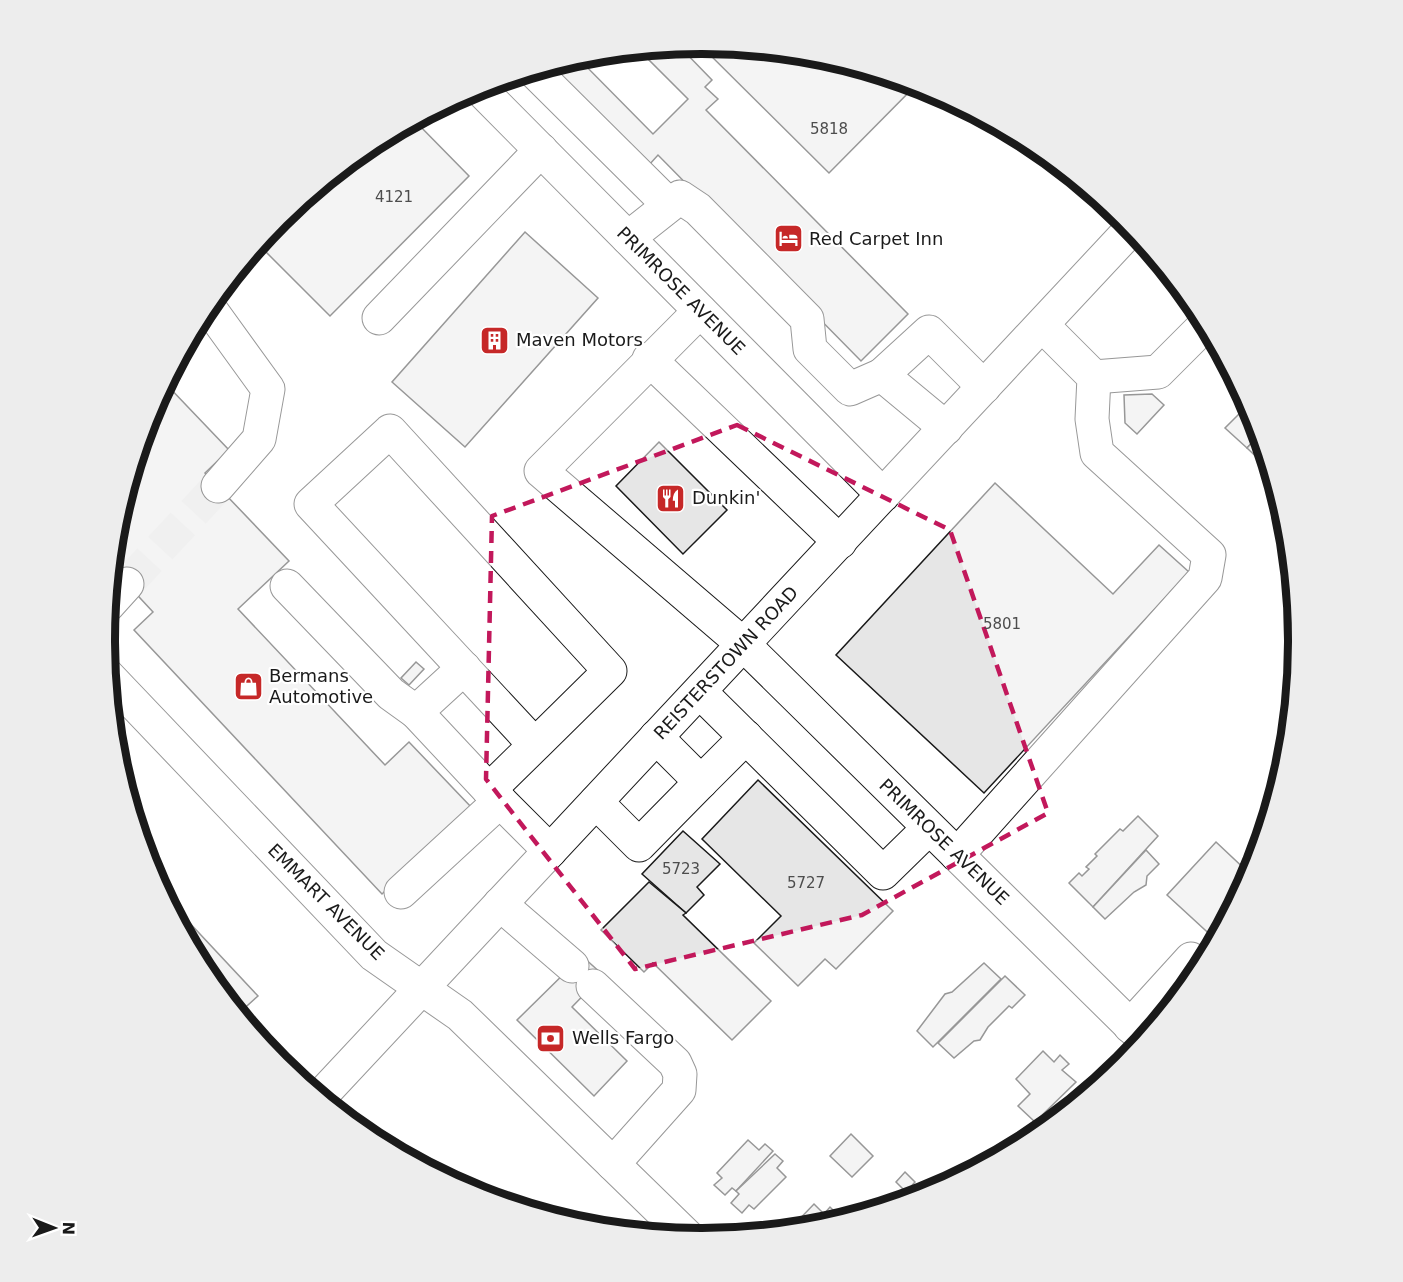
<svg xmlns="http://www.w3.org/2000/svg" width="1403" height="1282" viewBox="0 0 1403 1282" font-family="'DejaVu Sans',sans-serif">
<rect width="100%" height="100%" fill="#fff"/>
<g fill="#e6e6e6" stroke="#1a1a1a" stroke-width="1.5">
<polygon points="699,44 818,55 916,85 829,173"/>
<polygon points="679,46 712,80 705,87 718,99 706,110 908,314 861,361 658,155 649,165 543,68 577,57 653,134 688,99 639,50"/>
<polygon points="414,120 469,176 330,316 258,244 279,218 370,144"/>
<polygon points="525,232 598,298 465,447 392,382"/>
<polygon points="165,383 229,450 205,473 289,561 238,609 385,765 409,742 472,808 382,894 134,630 153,612 114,570 111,572 116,524 150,412"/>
<polygon points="1152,394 1164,405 1137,434 1125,423 1124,395"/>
<polygon points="1249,404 1260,434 1247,448 1225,428"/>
<polygon points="1260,434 1269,463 1266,466 1247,448"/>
<polygon points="659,442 727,510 683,554 616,486"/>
<polygon points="995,483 1113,594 1159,545 1189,572 984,793 836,655"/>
<polygon points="416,662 424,669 409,685 401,678"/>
<polygon points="758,780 893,911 836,969 825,959 798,986 754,943 781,916 702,839"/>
<polygon points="1138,816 1158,836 1093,907 1069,883 1079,873 1082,876 1089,869 1086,867 1097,856 1095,854 1120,829 1123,831"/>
<polygon points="683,831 720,864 697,887 704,895 686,913 642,874"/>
<polygon points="1216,842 1251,875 1216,940 1167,895"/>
<polygon points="1146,850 1159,864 1147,876 1146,885 1134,892 1105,919 1093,907"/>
<polygon points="649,882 686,913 683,915 771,1001 732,1040 653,963 644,972 601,930"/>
<polygon points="185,918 258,996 238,1014 205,973 179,924"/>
<polygon points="582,956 603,975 572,1007 627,1061 594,1096 517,1020"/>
<polygon points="984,963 1001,979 933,1047 917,1031 945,994 952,992"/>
<polygon points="1005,976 1025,995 1012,1008 1009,1006 988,1027 980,1040 974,1041 954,1058 938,1043"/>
<polygon points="1043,1051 1054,1062 1060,1055 1069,1064 1062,1070 1076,1082 1035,1122 1018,1106 1030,1094 1016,1079"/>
<polygon points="851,1134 873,1156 852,1177 830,1156"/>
<polygon points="748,1140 759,1150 765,1144 773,1151 736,1191 732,1188 725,1195 714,1185 722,1178 717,1173"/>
<polygon points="775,1154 783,1161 777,1168 786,1177 754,1209 749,1205 742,1213 731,1203 739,1194 736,1191"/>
<polygon points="905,1172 915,1182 906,1192 896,1182"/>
<polygon points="814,1204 824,1214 830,1207 838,1215 830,1223 818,1227 789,1230"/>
</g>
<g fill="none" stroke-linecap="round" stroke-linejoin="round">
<polyline stroke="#ddd" stroke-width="33" stroke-dasharray="33 16" stroke-linecap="butt" points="127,584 218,486"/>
<defs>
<g id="minor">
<polyline points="534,71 669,205"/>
<polyline points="478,87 883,495"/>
<polyline points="628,238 680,197 698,209 807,319 810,349 850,389 882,375 946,428"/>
<polyline points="208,306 268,389 259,439 218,486"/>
<polyline points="700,311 541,471 744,645 1144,1039"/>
<polyline points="379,318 541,150"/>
<polyline points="649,359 840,542"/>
<polyline points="882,375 929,332 984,387"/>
<polyline points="1094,377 1158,372 1201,329"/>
<polyline points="287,586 391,694 416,712"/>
<polyline points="108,605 127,584"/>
<polyline points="464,668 416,712 489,790"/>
<polyline points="107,675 374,955 460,1015 688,1237"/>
<polyline points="700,692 883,873 929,828"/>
<polyline points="656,737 701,782 746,737"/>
<polyline points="535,745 610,671 390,431 311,504 535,745 489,790 550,851"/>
<polyline points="596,802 639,845 701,782"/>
<polyline points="957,855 1205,578 1209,555 1097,453 1092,419 1094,377 1042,325"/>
<polyline points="401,892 500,801"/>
<polyline points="500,904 572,966"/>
<polyline points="593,986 675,1063 680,1074 679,1090 613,1164"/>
<polyline points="1130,1026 1191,959"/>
</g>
<polyline id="major" points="320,1097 1132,228"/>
</defs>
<use href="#minor" stroke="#1a1a1a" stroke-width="35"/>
<use href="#major" stroke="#1a1a1a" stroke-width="35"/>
<use href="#minor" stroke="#fff" stroke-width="33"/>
<use href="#major" stroke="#fff" stroke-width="33"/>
</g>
<path d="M0 0H1403V1282H0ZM737 425 950 530 1048 813 862 915 635 969 486 779 492 516Z" fill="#fff" fill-opacity=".55" fill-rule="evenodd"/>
<path fill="none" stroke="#c2185b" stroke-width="4.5" stroke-dasharray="12 8" stroke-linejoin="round" d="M737 425 950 530 1048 813 862 915 635 969 486 779 492 516Z"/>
<defs>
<symbol id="hotel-square" viewBox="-11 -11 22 22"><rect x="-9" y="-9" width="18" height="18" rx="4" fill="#c62828" stroke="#fff"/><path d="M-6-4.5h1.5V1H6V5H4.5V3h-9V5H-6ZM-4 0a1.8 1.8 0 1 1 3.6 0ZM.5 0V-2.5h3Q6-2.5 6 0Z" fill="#fff"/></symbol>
<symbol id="building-square" viewBox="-11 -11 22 22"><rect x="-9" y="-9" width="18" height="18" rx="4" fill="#c62828" stroke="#fff"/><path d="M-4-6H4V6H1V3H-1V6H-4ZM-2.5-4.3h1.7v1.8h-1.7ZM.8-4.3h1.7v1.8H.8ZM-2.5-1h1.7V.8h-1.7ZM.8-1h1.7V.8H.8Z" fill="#fff"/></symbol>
<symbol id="restaurant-square" viewBox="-11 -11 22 22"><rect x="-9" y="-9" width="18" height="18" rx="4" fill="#c62828" stroke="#fff"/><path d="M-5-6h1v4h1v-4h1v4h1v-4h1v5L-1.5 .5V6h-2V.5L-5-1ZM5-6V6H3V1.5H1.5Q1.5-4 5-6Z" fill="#fff"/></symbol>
<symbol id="shop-square" viewBox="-11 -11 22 22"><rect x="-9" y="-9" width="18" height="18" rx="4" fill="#c62828" stroke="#fff"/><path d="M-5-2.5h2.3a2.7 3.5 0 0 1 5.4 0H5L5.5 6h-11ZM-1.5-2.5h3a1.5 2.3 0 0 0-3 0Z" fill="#fff"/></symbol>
<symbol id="bank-square" viewBox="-11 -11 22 22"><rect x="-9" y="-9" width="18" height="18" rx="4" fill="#c62828" stroke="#fff"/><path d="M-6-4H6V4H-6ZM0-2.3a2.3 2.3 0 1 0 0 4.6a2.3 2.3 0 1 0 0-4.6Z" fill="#fff"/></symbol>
</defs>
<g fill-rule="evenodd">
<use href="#hotel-square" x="772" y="222" width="33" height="33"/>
<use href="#building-square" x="478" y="324" width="33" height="33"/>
<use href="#restaurant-square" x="654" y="482" width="33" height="33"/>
<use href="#shop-square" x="232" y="670" width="33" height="33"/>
<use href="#bank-square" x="534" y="1022" width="33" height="33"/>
</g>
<g text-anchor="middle" stroke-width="4.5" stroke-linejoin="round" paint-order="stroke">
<g font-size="15" fill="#4d4d4d">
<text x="829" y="134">5818</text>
<text x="394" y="202">4121</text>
<text x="1002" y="629">5801</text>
<text x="681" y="874">5723</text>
<text x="806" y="888">5727</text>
</g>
<g font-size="18" fill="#1a1a1a" stroke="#fff" text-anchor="start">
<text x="809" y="245">Red Carpet Inn</text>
<text x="516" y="346">Maven Motors</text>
<text x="692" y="504">Dunkin'</text>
<text x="269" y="682">Bermans<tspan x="269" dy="21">Automotive</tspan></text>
<text x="572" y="1044">Wells Fargo</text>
</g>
<g font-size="18" fill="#1a1a1a" stroke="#fff">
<text transform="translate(681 291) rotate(45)" y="6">PRIMROSE AVENUE</text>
<text transform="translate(726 663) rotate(-47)" y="6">REISTERSTOWN ROAD</text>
<text transform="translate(944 842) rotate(44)" y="6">PRIMROSE AVENUE</text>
<text transform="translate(326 902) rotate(45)" y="6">EMMART AVENUE</text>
</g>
</g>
<path d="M0 0H1403V1282H0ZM701 54H702A586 586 0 0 1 1288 640V642A586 586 0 0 1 702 1228H701A586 586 0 0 1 115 642V640A586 586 0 0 1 701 54Z" fill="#ededed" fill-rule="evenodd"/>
<path fill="none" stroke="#1a1a1a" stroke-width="8" d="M701 54H702A586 586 0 0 1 1288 640V642A586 586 0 0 1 702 1228H701A586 586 0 0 1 115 642V640A586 586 0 0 1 701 54Z"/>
<g transform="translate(54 1228) rotate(91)" stroke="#ffffff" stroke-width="4.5" paint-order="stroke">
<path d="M0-4.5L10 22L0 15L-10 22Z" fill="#1a1a1a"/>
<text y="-9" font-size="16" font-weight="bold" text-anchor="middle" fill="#1a1a1a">N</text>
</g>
</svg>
